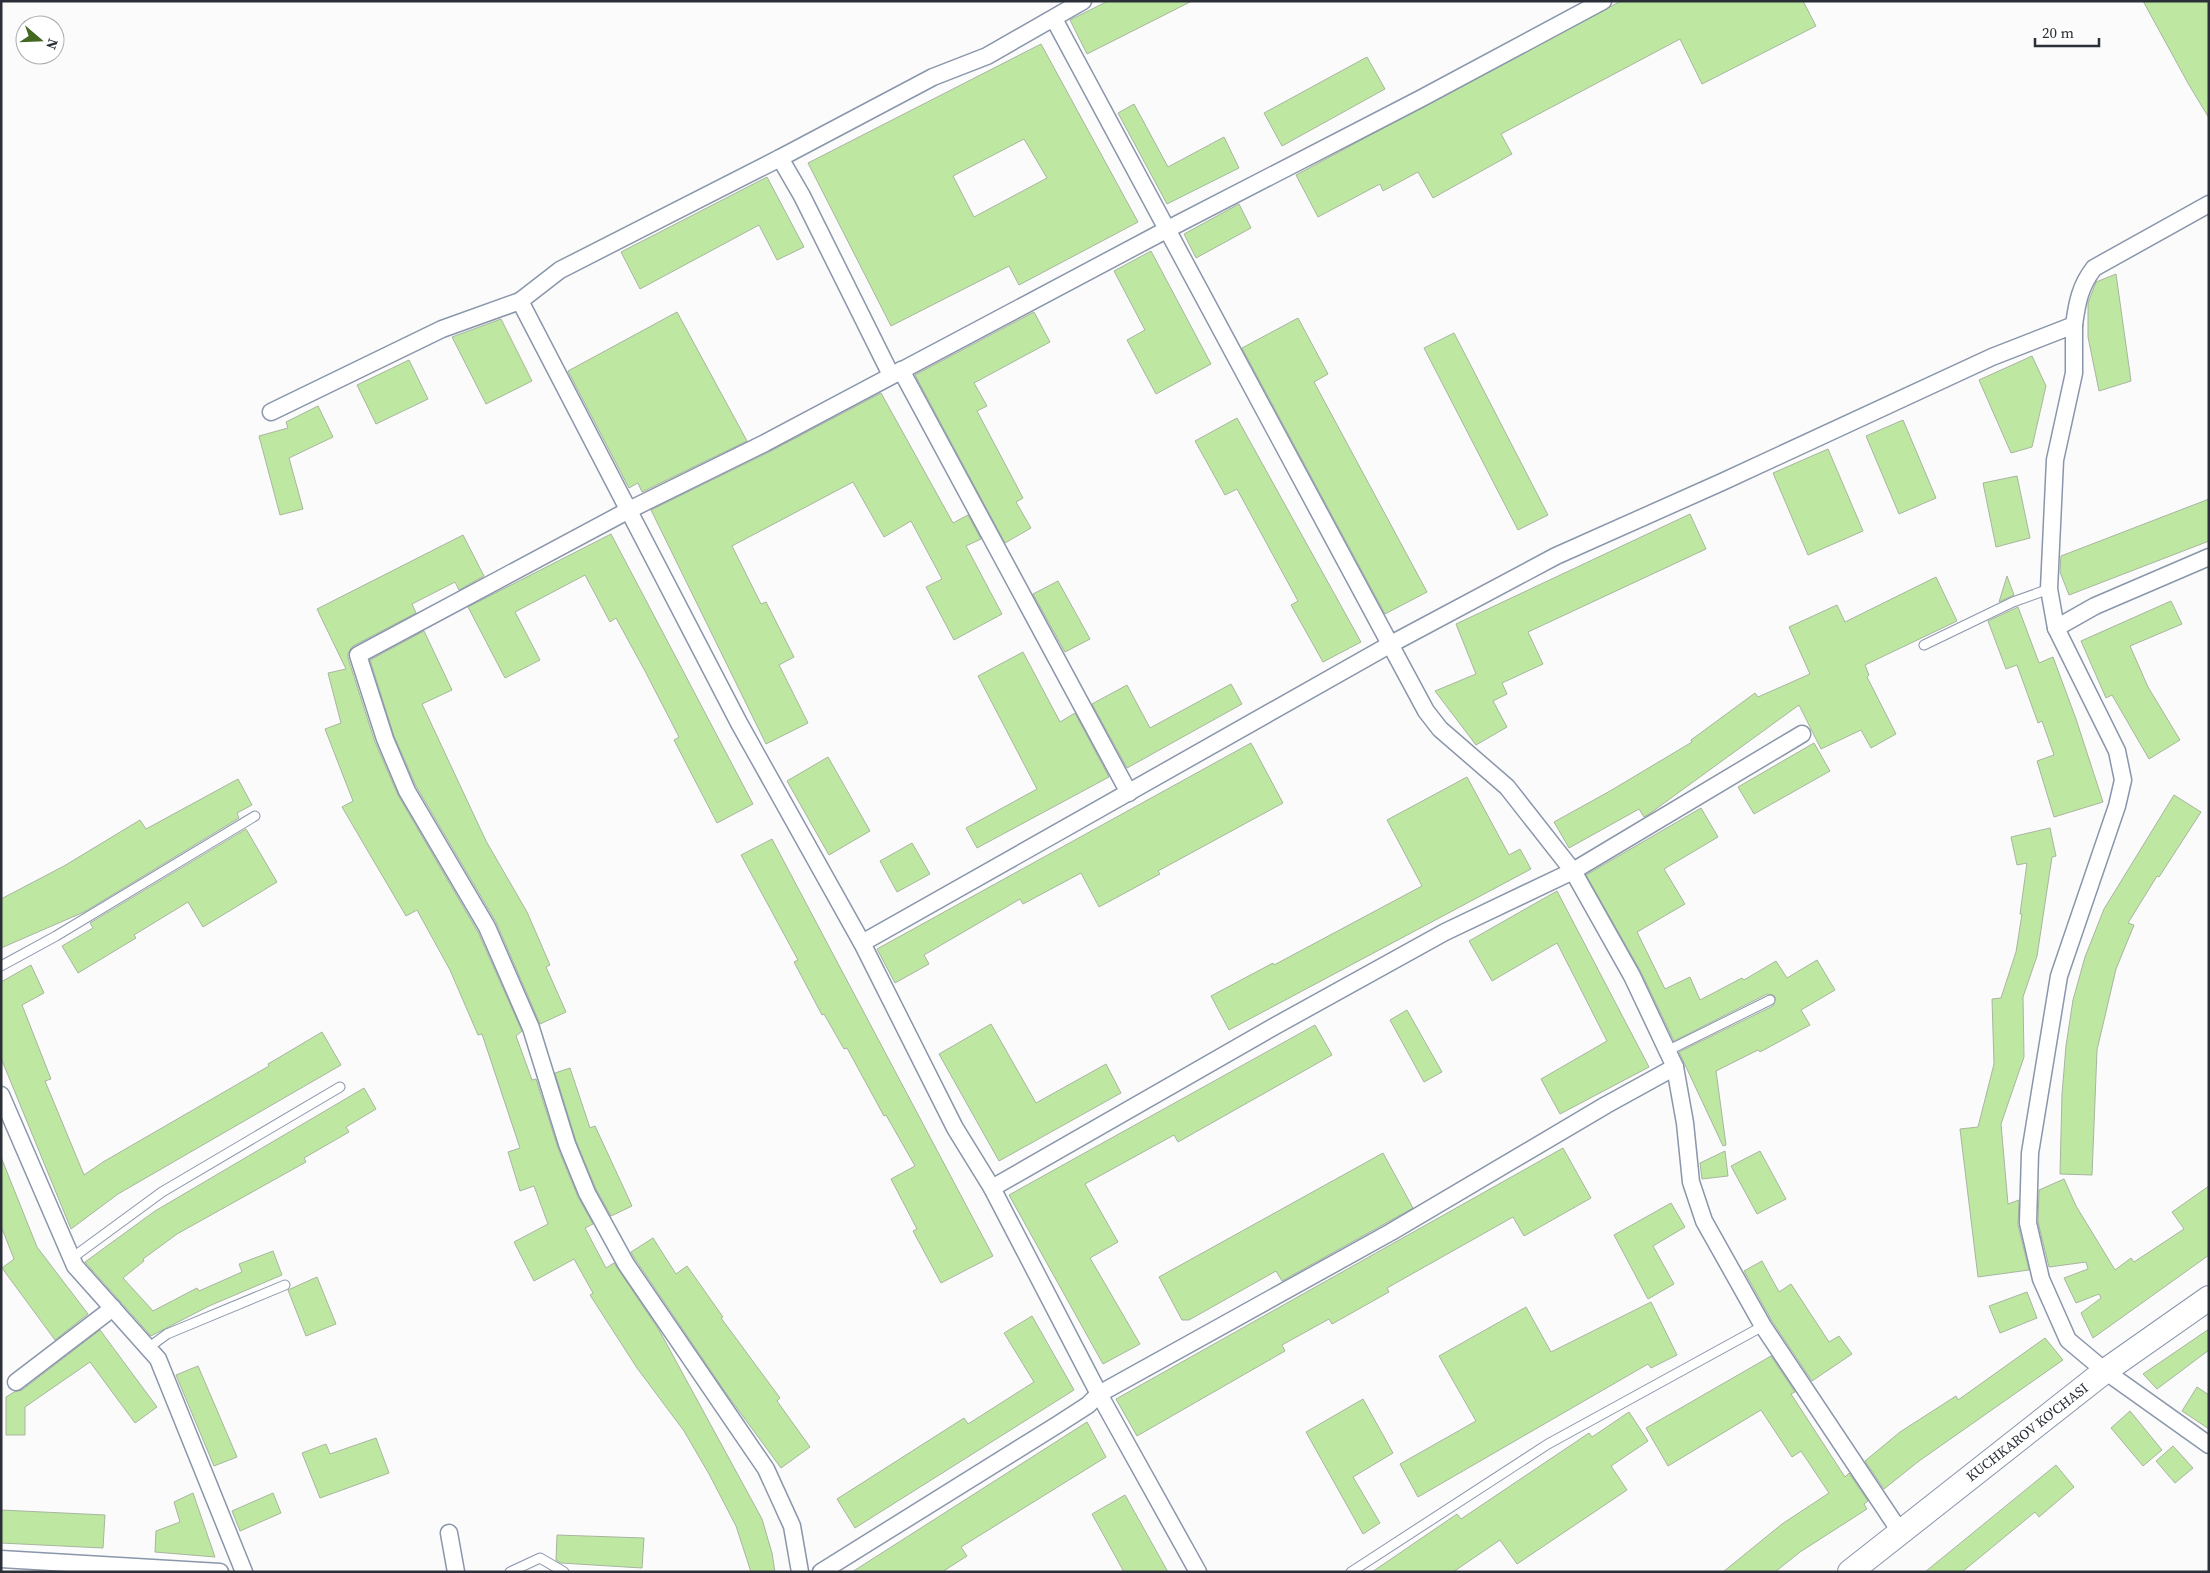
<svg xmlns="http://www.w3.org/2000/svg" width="2210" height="1573" viewBox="0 0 2210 1573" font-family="'Source Serif 4',serif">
<rect width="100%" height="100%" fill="#fbfbfb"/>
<g fill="#bee8a2" stroke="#a8b59f" fill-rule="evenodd">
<polygon points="1108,1 1192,1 1087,54 1070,20"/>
<polygon points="1621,1 1803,1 1816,26 1702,84 1680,39 1501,134 1512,154 1433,198 1418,172 1383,191 1380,184 1318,217 1296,175"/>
<polygon points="2143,1 2209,1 2209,118 2189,85"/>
<path d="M1041 44 1138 222 1019 285 1009 266 891 326 808 163ZM1024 139 1047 178 974 217 953 176Z"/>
<polygon points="1367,57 1385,89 1282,146 1264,113"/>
<polygon points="1134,104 1168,167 1224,137 1239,168 1167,204 1118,113"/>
<polygon points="767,177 804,247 777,260 759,225 640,289 621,252"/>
<polygon points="1239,204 1251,228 1196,258 1184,234"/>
<polygon points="1151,251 1211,364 1156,394 1127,340 1145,330 1114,271"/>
<polygon points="2116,274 2131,381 2099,391 2088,337 2088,303 2096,282"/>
<polygon points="677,312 747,441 642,492 638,483 629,488 568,371"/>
<polygon points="1034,312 1050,342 974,383 987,406 977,411 1023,498 1016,502 1031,528 1005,543 915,375"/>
<polygon points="1298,318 1328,374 1314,382 1427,592 1385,614 1242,348"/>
<polygon points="501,319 532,381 486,404 452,337"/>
<polygon points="1454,333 1548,515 1518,530 1424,348"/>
<polygon points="2032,356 2046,386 2032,447 2011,453 1979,380"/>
<polygon points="409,360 428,399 376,424 357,385"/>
<polygon points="881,393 953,523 968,515 981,539 966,546 1002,614 954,640 926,587 942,579 911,521 884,537 853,482 732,546 761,604 766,602 794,657 779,665 808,723 766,744 651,510 769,452"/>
<polygon points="318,406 333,437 289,458 303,509 280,515 259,436 288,428 286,422"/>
<polygon points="1237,418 1361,642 1323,662 1291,605 1298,601 1237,489 1225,495 1195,441"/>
<polygon points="1903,420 1936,498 1899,514 1866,436"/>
<polygon points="1828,449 1863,531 1808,555 1773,473"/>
<polygon points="2017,476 2030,538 1996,547 1983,483"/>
<polygon points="2209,499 2209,541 2069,595 2060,572 2061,556"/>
<polygon points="1690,514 1706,549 1528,632 1543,664 1502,683 1507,694 1493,701 1507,727 1476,745 1435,691 1476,674 1456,624"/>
<polygon points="611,534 753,804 717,823 674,740 679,737 645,671 616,618 610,622 585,575 515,612 540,660 505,678 468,607"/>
<polygon points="463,535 484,576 459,590 455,582 412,604 416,613 353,646 348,653 348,658 375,742 398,795 478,932 522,1031 516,1036 532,1080 536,1079 558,1148 578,1197 593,1224 585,1228 606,1268 614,1263 659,1330 762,1519 772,1553 775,1572 751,1572 736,1526 709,1474 684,1431 637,1368 590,1295 593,1293 574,1259 534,1281 514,1242 548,1224 534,1186 520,1191 508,1152 520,1148 482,1034 478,1035 450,970 417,910 406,916 342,807 353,801 325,729 341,723 328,673 346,669 317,609"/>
<polygon points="2007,576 2014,595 1999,602"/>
<polygon points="1936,577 1957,621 1865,665 1869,675 1867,677 1896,734 1871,748 1861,730 1821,749 1799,705 1649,814 1644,817 1639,809 1569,848 1554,822 1610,791 1692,742 1691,740 1755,693 1758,697 1810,674 1789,627 1837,605 1845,622"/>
<polygon points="1058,581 1090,639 1065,652 1033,594"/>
<polygon points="2171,601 2182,624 2130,646 2148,687 2180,740 2149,759 2112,695 2106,698 2081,641"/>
<polygon points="2018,607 2039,663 2053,657 2076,719 2103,802 2054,817 2037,761 2054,755 2042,721 2038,723 2017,665 2006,669 1988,621"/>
<polygon points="424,631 452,690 422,704 486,841 527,912 550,965 546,967 566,1012 540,1024 496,922 416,786 394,736 370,660"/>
<polygon points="1023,652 1060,722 1075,713 1109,777 977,848 966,828 1037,789 978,676"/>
<polygon points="1231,684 1242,704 1127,768 1092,704 1127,685 1150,728"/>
<polygon points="1251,743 1283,803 1158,871 1160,874 1099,907 1081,873 1023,904 1020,899 924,955 929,964 895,983 877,949"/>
<polygon points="1814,743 1830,771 1754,814 1738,787"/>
<polygon points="828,757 870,831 829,855 787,781"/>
<polygon points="1467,777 1509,855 1520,849 1531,869 1229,1030 1211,996 1273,963 1274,965 1422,886 1387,820"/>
<polygon points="238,779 252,805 237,813 239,818 84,912 1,948 1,899 64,866 140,820 146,829"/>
<polygon points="2174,795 2201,812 2159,877 2157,876 2128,923 2134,925 2116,969 2097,1050 2092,1175 2060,1174 2062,1094 2066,1046 2073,1000 2085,957 2104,909"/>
<polygon points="1701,808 1718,837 1664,869 1685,904 1637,932 1665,989 1690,977 1700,1000 1742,978 1744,980 1776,961 1787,978 1817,960 1835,990 1801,1010 1810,1025 1760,1052 1758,1050 1716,1071 1726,1145 1723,1146 1679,1052 1773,1006 1776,998 1773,995 1767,994 1674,1041 1641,972 1586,875"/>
<polygon points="2050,828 2056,856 2052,857 2037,956 2023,997 2024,1057 2001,1124 2008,1204 2019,1200 2018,1225 2029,1270 1978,1277 1960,1129 1978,1127 1994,1064 1992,999 2001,998 2016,952 2022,914 2020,914 2027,863 2017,865 2011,837"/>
<polygon points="246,829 277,882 203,927 188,902 134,935 136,938 78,973 62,946 93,928 90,923"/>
<polygon points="772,839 993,1256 941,1283 913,1231 917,1229 891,1179 915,1166 886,1115 884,1116 847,1048 844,1049 824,1014 822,1015 794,962 798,960 741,855"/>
<polygon points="912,843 930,874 897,892 880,861"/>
<polygon points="1557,891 1649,1067 1560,1114 1541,1079 1607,1041 1576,980 1557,943 1492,981 1469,941"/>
<polygon points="31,965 44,993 22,1005 51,1079 45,1081 84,1175 103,1162 269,1066 268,1064 322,1032 341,1065 118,1194 71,1229 1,1058 1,982"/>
<polygon points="1407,1010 1442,1072 1424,1082 1390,1020"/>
<polygon points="991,1024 1036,1103 1106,1064 1121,1093 999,1161 939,1054"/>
<polygon points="1315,1025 1332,1055 1178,1142 1174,1135 1085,1184 1118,1242 1090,1258 1140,1344 1103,1364 1009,1195"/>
<polygon points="570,1068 590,1128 595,1126 632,1206 611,1216 596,1189 576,1141 555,1073"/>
<polygon points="364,1088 376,1109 346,1127 349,1132 304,1158 306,1162 177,1234 143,1259 144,1261 123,1278 153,1311 197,1288 199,1291 242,1272 239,1264 273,1251 282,1275 209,1306 151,1336 85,1262 155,1211"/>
<polygon points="1563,1148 1591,1198 1524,1236 1513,1217 1387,1288 1389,1292 1332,1324 1329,1319 1282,1345 1285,1351 1137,1436 1116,1399"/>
<polygon points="1725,1151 1728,1176 1702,1179 1700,1163"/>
<polygon points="1760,1151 1786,1199 1757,1214 1731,1166"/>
<polygon points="1383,1153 1413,1208 1282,1281 1276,1271 1189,1320 1182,1320 1159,1277"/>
<polygon points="1,1157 37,1247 88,1314 55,1340 2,1268 14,1259 1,1226"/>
<polygon points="2064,1179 2076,1206 2115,1270 2131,1258 2134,1262 2184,1229 2172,1212 2209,1186 2209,1255 2093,1338 2081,1313 2101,1298 2099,1294 2076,1303 2064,1278 2088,1269 2086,1262 2049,1267 2038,1222 2039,1190"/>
<polygon points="1671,1203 1685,1227 1653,1246 1674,1284 1648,1299 1614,1235"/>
<polygon points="653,1238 676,1274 687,1266 723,1317 721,1318 780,1398 777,1401 810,1447 781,1468 728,1396 635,1259 631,1252"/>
<polygon points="1762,1261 1779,1292 1791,1284 1829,1342 1839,1336 1852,1354 1812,1381 1772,1321 1744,1271"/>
<polygon points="317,1277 336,1324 306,1336 288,1290"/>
<polygon points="2027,1292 2037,1318 2000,1333 1989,1306"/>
<polygon points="1651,1302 1677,1355 1651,1368 1648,1364 1418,1497 1400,1464 1476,1421 1439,1356 1526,1307 1551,1352"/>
<polygon points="1032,1316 1074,1390 855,1528 837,1499 964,1418 968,1424 1034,1382 1004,1333"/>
<polygon points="2209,1329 2209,1350 2157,1389 2143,1374"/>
<polygon points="100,1330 157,1407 135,1423 90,1362 25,1407 25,1435 6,1435 6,1397 14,1392 22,1390"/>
<polygon points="2045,1338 2063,1360 1919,1461 1884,1489 1865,1461 1900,1432 1956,1396 1958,1400"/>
<polygon points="1771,1356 1795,1392 1791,1394 1845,1477 1849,1473 1868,1501 1864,1504 1867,1509 1800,1552 1775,1572 1723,1572 1782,1524 1829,1493 1801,1451 1792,1457 1761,1410 1668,1466 1646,1428"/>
<polygon points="198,1366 237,1457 214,1466 176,1375"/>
<polygon points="2197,1387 2209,1395 2209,1429 2182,1411"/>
<polygon points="1363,1399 1393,1453 1353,1477 1380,1523 1363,1534 1306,1432"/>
<polygon points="2130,1411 2162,1450 2143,1466 2111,1428"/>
<polygon points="1629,1412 1648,1441 1611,1466 1627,1490 1517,1564 1500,1540 1453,1572 1372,1572 1457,1514 1461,1519 1589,1433 1592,1437"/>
<polygon points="1087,1422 1106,1457 961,1547 967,1556 942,1572 852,1572"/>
<polygon points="376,1438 389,1473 320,1498 302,1453 326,1444 330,1454"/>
<polygon points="2173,1446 2193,1468 2175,1483 2156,1461"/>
<polygon points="2056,1465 2074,1487 2039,1517 2035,1512 1962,1572 1925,1572"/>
<polygon points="193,1493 215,1557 155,1552 156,1531 180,1522 174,1502"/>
<polygon points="273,1493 281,1513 240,1531 232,1511"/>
<polygon points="1125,1495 1163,1563 1168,1572 1124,1572 1092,1514"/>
<polygon points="1,1510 105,1515 103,1548 1,1543"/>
<polygon points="557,1535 644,1538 642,1568 561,1563 556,1560"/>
</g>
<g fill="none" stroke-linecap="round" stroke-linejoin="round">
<defs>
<g id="lane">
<polyline points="1924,645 2013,602 2049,589"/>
<polyline points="1,966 56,936 255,816"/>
<polyline points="1669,1050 1770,1000"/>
<polyline points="72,1258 162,1192 340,1087"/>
<polyline points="148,1348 167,1334 285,1285"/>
<polyline points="510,1572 540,1558 564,1572"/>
<polyline points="1351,1572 1548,1444 1763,1326"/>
</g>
<g id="street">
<polyline points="1054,19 1426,711 1440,729 1507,787 1573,871 1632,976 1675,1067 1685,1123 1691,1182 1704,1221 1763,1326 1901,1533"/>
<polyline points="780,158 933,77 987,56 1083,1"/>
<polyline points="520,301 739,723 862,943 955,1128 992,1188 1099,1394 1198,1572"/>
<path d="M2074 325C2077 303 2080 286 2094 268L2209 204"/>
<polyline points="901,370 1129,793"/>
<polyline points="271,412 442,329 520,301 560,270 780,158 802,196 891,375"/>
<polyline points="2056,628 2095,606 2209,557"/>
<polyline points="862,943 1391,644 1556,556 1722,482 1992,357 2074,325 2074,373 2055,460 2049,589 2056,628 2117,751 2123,780 2117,806 2059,976 2030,1153 2028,1223 2041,1279 2068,1340 2105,1371 2209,1445"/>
<polyline points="1,1095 75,1266 158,1359 244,1572"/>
<polyline points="992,1188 1275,1026 1445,932 1573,871 1802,734"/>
<polyline points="16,1382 113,1308"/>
<polyline points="449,1533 456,1572"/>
<polyline points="1,1559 220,1572"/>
<polyline points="800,1572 792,1526 766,1469 626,1264 587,1193 567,1144 531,1028 487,927 407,791 385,739 358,655 629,510 765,443 1168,229 1420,99 1603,1"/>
<polyline points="821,1572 1057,1425 1088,1405 1099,1394 1391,1232 1606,1105 1675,1067"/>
</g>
<polyline id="secondary" points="1850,1572 2105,1371 2209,1298"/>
</defs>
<use href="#lane" stroke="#8a96ab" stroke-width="11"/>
<use href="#street" stroke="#8a96ab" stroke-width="19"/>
<use href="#secondary" stroke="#8a96ab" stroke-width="26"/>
<use href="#lane" stroke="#fff" stroke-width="9"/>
<use href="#street" stroke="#fff" stroke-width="16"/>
<use href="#secondary" stroke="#fff" stroke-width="24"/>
</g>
<g text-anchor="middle" stroke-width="5" stroke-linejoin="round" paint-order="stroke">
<g font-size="14" fill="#2a2f38" stroke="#fff">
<text transform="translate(2027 1432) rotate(-38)" y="5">KUCHKAROV KO'CHASI</text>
</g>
</g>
<rect width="2210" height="1573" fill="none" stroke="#2a2f38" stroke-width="5"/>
<g transform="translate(40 40) rotate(109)"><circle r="24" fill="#ffffff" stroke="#aaacaf"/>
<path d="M0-4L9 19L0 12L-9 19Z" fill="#416721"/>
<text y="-8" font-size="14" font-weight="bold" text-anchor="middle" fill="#2a2f38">N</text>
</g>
<path d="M2035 38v8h64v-8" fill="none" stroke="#2a2f38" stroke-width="2.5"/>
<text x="2042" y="38" font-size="15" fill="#2a2f38" stroke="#ffffff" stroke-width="4" paint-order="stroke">20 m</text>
</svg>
